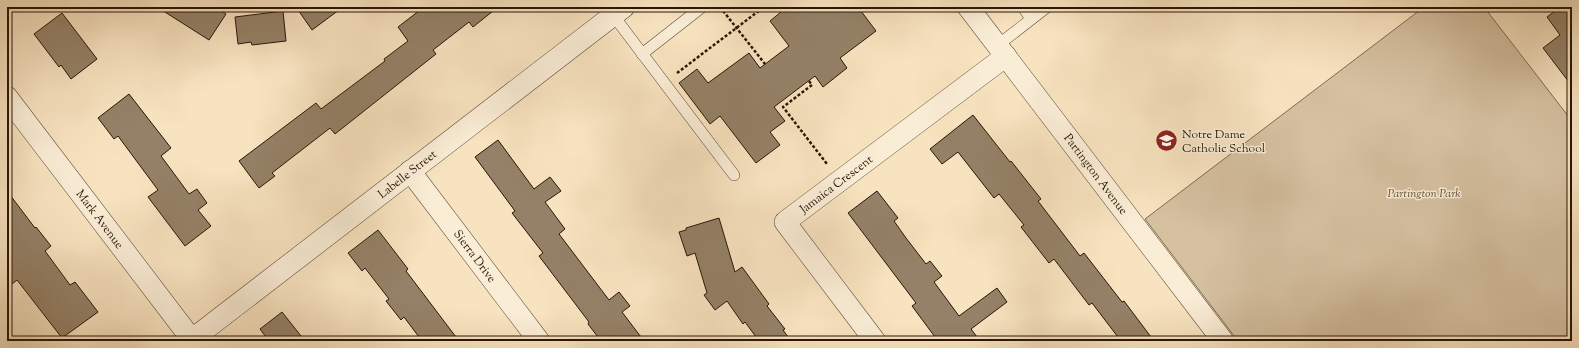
<svg xmlns="http://www.w3.org/2000/svg" width="1579" height="348" viewBox="0 0 1579 348" font-family="'Sorts Mill Goudy',serif">
<rect width="100%" height="100%" fill="#f8e3c0"/>
<filter id="stains"><feTurbulence type="fractalNoise" baseFrequency=".005" numOctaves="4"/><feColorMatrix values="0 0 0 0 .2 0 0 0 0 .09 0 0 0 0 .02 0 0 0 .5 -.17"/></filter>
<radialGradient id="worn" r=".72"><stop offset=".6" stop-color="#630" stop-opacity="0"/><stop offset="1" stop-color="#630" stop-opacity=".3"/></radialGradient>
<polygon fill="#d5c0a0" stroke="#7e6b53" points="1424,7 1484,7 1572,121 1572,341 1238,341 1145,219"/>
<g fill="#948167" stroke="#281606">
<polygon points="157,7 216,7 226,14 209,40"/>
<polygon points="296,7 343,7 312,30"/>
<polygon points="424,7 498,7 473,27 469,22 433,50 436,54 335,134 330,128 272,173 275,176 259,188 239,161 316,103 321,109 385,61 384,59 408,41 398,27"/>
<polygon points="787,7 858,7 876,31 840,58 847,68 823,87 815,76 774,107 785,121 770,132 780,145 756,163 720,116 710,124 679,83 697,69 708,83 749,53 760,68 789,46 770,21"/>
<polygon points="1560,7 1572,7 1572,86 1543,48 1560,35 1547,17"/>
<polygon points="283,11 286,41 252,45 251,42 238,44 235,17"/>
<polygon points="62,13 97,59 71,79 61,65 59,67 34,34"/>
<polygon points="129,94 171,148 161,156 189,194 197,189 207,203 198,210 211,226 185,246 148,197 158,190 118,136 114,139 98,118"/>
<polygon points="973,115 1010,162 1011,161 1041,199 1038,201 1080,256 1084,253 1122,302 1124,301 1154,341 1121,341 1092,303 1089,305 1054,259 1049,263 1021,227 1024,225 999,194 994,198 958,152 942,164 930,149"/>
<polygon points="498,140 534,189 550,177 561,191 545,202 565,229 559,234 609,300 619,292 630,306 622,312 644,341 601,341 588,324 589,322 539,256 543,253 512,213 515,211 475,157"/>
<polygon points="7,191 35,228 36,227 51,246 45,251 70,285 75,282 98,312 62,338 17,280 7,288"/>
<polygon points="877,191 898,218 894,221 906,238 926,264 930,261 942,276 934,282 959,316 997,288 1007,302 971,329 980,341 938,341 912,306 916,303 848,213"/>
<polygon points="719,218 735,272 742,267 769,304 767,306 785,329 783,330 791,341 759,341 745,322 743,324 727,301 715,310 704,295 707,293 695,253 687,256 679,232 686,230 686,228"/>
<polygon points="378,230 408,269 406,271 459,341 422,341 404,317 401,320 386,301 389,299 365,268 362,271 348,253"/>
<polygon points="282,312 305,341 269,341 260,329"/>
</g>
<g fill="none" stroke-linecap="round" stroke-linejoin="round">
<defs>
<g id="service">
<polyline points="1023,7 1031,19"/>
<polyline points="613,15 734,175"/>
<polyline points="998,45 1047,7"/>
<polyline points="642,54 702,7"/>
</g>
<g id="minor">
<polyline points="968,7 1223,341"/>
<polyline points="7,97 193,341"/>
<polyline points="410,171 539,341"/>
<polyline points="190,341 624,7"/>
<polyline points="875,341 785,222 1006,56"/>
</g>
</defs>
<use href="#service" stroke="#5c4934" stroke-width="12"/>
<use href="#minor" stroke="#5c4934" stroke-width="22"/>
<g stroke="#281606" stroke-width="2.5" stroke-dasharray="3 2" stroke-linecap="butt">
<polyline points="720,7 765,64"/>
<polyline points="677,73 764,7"/>
<polyline points="809,81 812,85 783,107 827,164"/>
</g>
<use href="#service" stroke="#faedd6" stroke-width="11"/>
<use href="#minor" stroke="#faedd6" stroke-width="21"/>
</g>
<defs>
<symbol id="school-disc" viewBox="-11 -11 22 22"><circle r="9.5" fill="#8f2418" stroke="#faedd6"/><path d="M0-5L7-2L0 1L-7-2ZM-4 1L0 2.5L4 1V4Q0 6-4 4Z" fill="#fff"/></symbol>
</defs>
<g fill-rule="evenodd">
<use href="#school-disc" x="1154" y="128" width="25" height="25"/>
</g>
<g text-anchor="middle" stroke-width="3" stroke-linejoin="round" paint-order="stroke">
<g font-size="12" fill="#281606" stroke="#faedd6" text-anchor="start">
<text x="1182" y="138">Notre Dame<tspan x="1182" dy="14">Catholic School</tspan></text>
</g>
<g font-size="12" fill="#281606" stroke="#faedd6">
<text transform="translate(407 174) rotate(-38)" y="4">Labelle Street</text>
<text transform="translate(1096 174) rotate(53)" y="4">Partington Avenue</text>
<text transform="translate(836 184) rotate(-37)" y="4">Jamaica Crescent</text>
<text transform="translate(100 219) rotate(53)" y="4">Mark Avenue</text>
<text transform="translate(475 256) rotate(53)" y="4">Sierra Drive</text>
</g>
<g font-size="12" font-style="italic" fill="#5c4934" stroke="#faedd6">
<text x="1424" y="197">Partington Park</text>
</g>
</g>
<rect width="1579" height="348" fill="none" stroke="#f8e3c0" stroke-width="24"/>
<rect x="8" y="8" width="1563" height="332" fill="none" stroke="#281606" stroke-width="2"/>
<rect x="12" y="12" width="1555" height="324" fill="none" stroke="#281606"/>
<rect width="100%" height="100%" filter="url(#stains)"/>
<rect width="100%" height="100%" fill="url(#worn)"/>
</svg>
